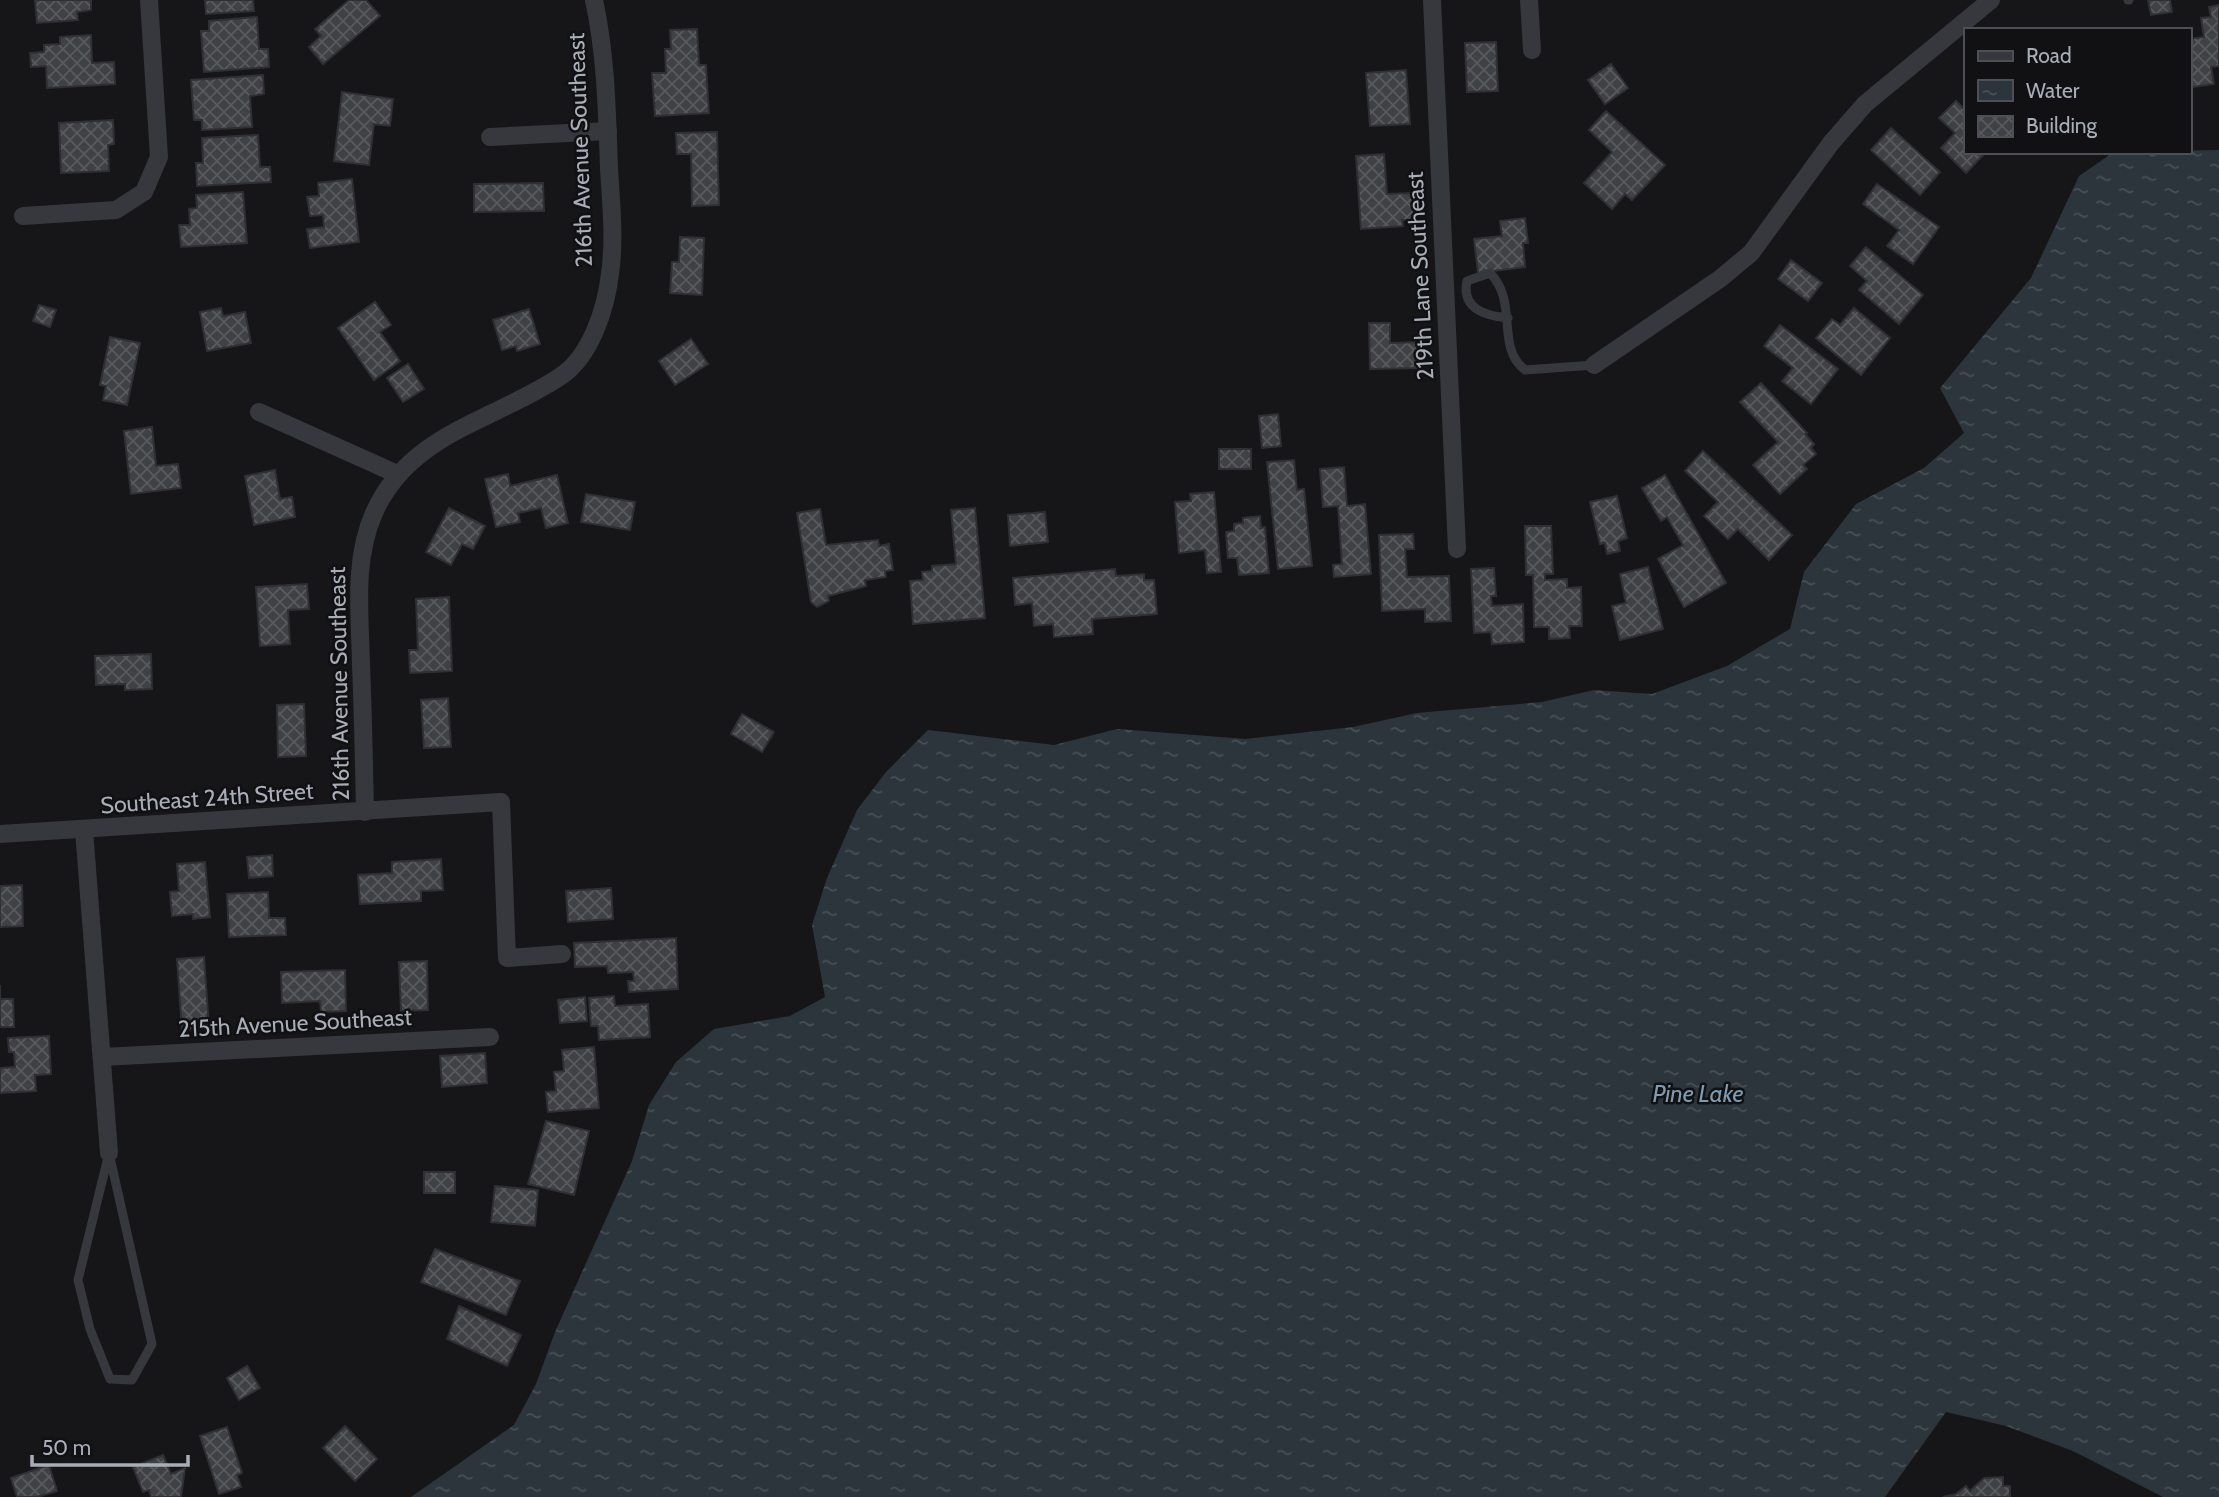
<svg xmlns="http://www.w3.org/2000/svg" width="2219" height="1497" viewBox="0 0 2219 1497" font-family="Cabin,sans-serif">
<defs>
<pattern id="water-ripples" width="26" height="14" patternUnits="userSpaceOnUse" patternTransform="scale(1.75)"><rect width="26" height="14" fill="#2c353c"/><path d="M2 4q2-2 4 0t4 0M15 11q2-2 4 0t4 0" fill="none" stroke="#485056"/></pattern>
<pattern id="building-cross-hatch" width="8" height="8" patternUnits="userSpaceOnUse" patternTransform="scale(1.75)"><rect width="8" height="8" fill="#404145"/><path d="M0 0l8 8M0 8l8-8" fill="none" stroke="#595a5e"/></pattern>
</defs>
<rect width="100%" height="100%" fill="#161618"/>
<polygon fill="url(#water-ripples)" points="2219,150 2219,1497 2163,1497 2073,1451 2006,1426 1946,1412 1885,1497 411,1497 514,1425 536,1384 555,1332 632,1161 649,1105 676,1062 714,1029 790,1016 825,997 812,925 827,878 857,810 886,772 928,730 1054,745 1117,729 1246,739 1353,727 1417,713 1542,702 1594,690 1652,694 1727,666 1790,629 1804,572 1856,504 1924,468 1964,433 1940,388 2031,278 2079,176 2114,152"/>
<g fill="url(#building-cross-hatch)" stroke="#303034" stroke-width="2">
<polygon points="35,0 91,0 91,10 77,12 78,20 37,23"/>
<polygon points="205,0 253,0 254,11 206,14"/>
<polygon points="349,0 366,0 380,16 323,64 309,47 321,36 315,29"/>
<polygon points="2148,0 2170,0 2172,12 2151,15"/>
<polygon points="2219,5 2219,66 2211,67 2214,84 2192,87 2189,39 2204,37 2201,18 2211,17 2209,7"/>
<polygon points="257,17 259,49 268,49 269,67 204,72 201,31 209,31 209,21"/>
<polygon points="697,29 699,65 706,65 709,113 655,116 652,73 666,73 665,49 671,49 670,30"/>
<polygon points="91,35 92,63 114,62 115,84 47,88 46,66 31,67 30,53 44,52 44,45 60,44 60,37"/>
<polygon points="1496,42 1498,91 1467,92 1465,43"/>
<polygon points="1611,64 1628,88 1605,104 1588,80"/>
<polygon points="1406,70 1410,124 1370,126 1366,73"/>
<polygon points="263,75 264,94 250,96 252,127 202,130 202,120 194,120 191,80"/>
<polygon points="342,92 393,99 390,126 374,124 369,165 334,161"/>
<polygon points="1956,101 1965,110 1965,152 1986,152 1966,173 1941,148 1955,133 1939,118"/>
<polygon points="1606,111 1665,165 1632,200 1625,194 1612,209 1584,183 1612,152 1589,130"/>
<polygon points="113,120 114,144 108,145 109,171 61,173 59,123"/>
<polygon points="1891,128 1940,172 1920,195 1871,150"/>
<polygon points="717,132 719,205 692,206 691,154 677,154 676,133"/>
<polygon points="258,135 260,167 270,167 271,182 197,186 196,163 203,163 202,138"/>
<polygon points="1384,154 1387,194 1413,193 1415,220 1402,220 1403,226 1361,229 1356,156"/>
<polygon points="352,179 359,242 310,248 307,229 324,227 323,215 310,216 307,197 319,196 318,183"/>
<polygon points="543,183 544,211 474,212 474,184"/>
<polygon points="1877,184 1939,227 1913,264 1887,246 1899,230 1863,204"/>
<polygon points="243,192 247,243 181,247 179,225 190,225 189,209 197,208 196,195"/>
<polygon points="1525,218 1528,243 1523,243 1525,267 1478,273 1474,239 1502,236 1500,221"/>
<polygon points="680,237 704,238 702,295 670,293 672,262 679,262"/>
<polygon points="1866,247 1923,295 1899,324 1859,290 1867,281 1850,266"/>
<polygon points="1791,260 1822,283 1808,301 1778,279"/>
<polygon points="375,302 391,325 380,332 400,361 374,380 338,328"/>
<polygon points="39,305 56,310 50,327 33,321"/>
<polygon points="221,308 223,316 245,312 251,343 207,351 200,312"/>
<polygon points="1854,308 1890,338 1861,375 1816,338 1832,319 1840,325"/>
<polygon points="529,309 540,344 517,351 516,346 502,350 493,320"/>
<polygon points="1369,323 1390,323 1390,343 1419,342 1420,368 1370,369"/>
<polygon points="1780,325 1838,369 1811,404 1782,381 1793,368 1764,346"/>
<polygon points="110,337 140,343 127,405 103,400 106,386 100,385"/>
<polygon points="691,339 708,364 675,385 659,361"/>
<polygon points="408,364 424,389 403,402 387,378"/>
<polygon points="1761,383 1807,433 1805,434 1814,444 1811,448 1816,454 1803,465 1807,469 1780,494 1753,465 1778,442 1740,402"/>
<polygon points="1278,414 1281,446 1262,448 1259,416"/>
<polygon points="152,427 156,466 178,464 181,488 131,494 124,431"/>
<rect x="1219" y="449" width="32" height="20"/>
<polygon points="1703,451 1792,535 1769,560 1738,529 1728,539 1704,516 1718,502 1685,471"/>
<polygon points="1294,460 1297,490 1304,489 1312,566 1278,569 1267,462"/>
<polygon points="1344,467 1347,506 1365,504 1371,574 1334,577 1333,565 1342,564 1338,506 1323,507 1320,469"/>
<polygon points="275,470 280,499 292,497 295,517 254,525 245,476"/>
<polygon points="508,474 510,486 557,475 568,523 546,528 541,508 518,513 520,522 496,527 485,479"/>
<polygon points="1665,475 1726,583 1684,607 1658,559 1683,545 1667,517 1661,521 1642,488"/>
<polygon points="1214,492 1221,572 1207,573 1205,550 1179,553 1175,502 1191,501 1190,494"/>
<polygon points="586,494 635,502 630,530 581,522"/>
<polygon points="1617,496 1627,538 1618,541 1620,551 1607,554 1605,543 1600,544 1590,502"/>
<polygon points="449,508 485,526 473,549 462,544 451,565 426,552"/>
<polygon points="975,508 985,618 913,624 910,581 923,580 922,572 932,571 932,566 956,564 951,510"/>
<polygon points="820,509 826,545 878,540 879,546 889,544 893,570 885,571 886,577 865,580 866,586 828,596 829,601 817,607 811,602 797,513"/>
<polygon points="1045,512 1048,542 1010,546 1008,515"/>
<polygon points="1260,516 1261,528 1265,527 1269,573 1239,575 1237,558 1228,558 1226,532 1234,531 1234,524 1243,523 1243,518"/>
<polygon points="1525,526 1551,526 1553,574 1545,574 1545,580 1567,579 1567,588 1581,587 1582,626 1569,626 1570,638 1549,639 1549,627 1534,627 1533,575 1526,575"/>
<polygon points="1413,534 1414,549 1405,549 1407,577 1449,576 1451,621 1425,622 1425,609 1382,611 1379,535"/>
<polygon points="1648,567 1663,629 1620,640 1612,606 1626,603 1620,574"/>
<polygon points="1494,568 1496,596 1491,596 1492,606 1523,604 1524,642 1492,644 1491,632 1474,633 1471,569"/>
<polygon points="1115,569 1116,576 1144,574 1144,580 1154,580 1157,614 1092,619 1093,634 1054,637 1053,624 1034,626 1032,603 1015,605 1013,578"/>
<polygon points="307,584 309,609 288,610 290,644 260,646 256,587"/>
<polygon points="449,597 452,671 410,673 409,650 418,650 416,599"/>
<polygon points="151,654 152,689 125,690 125,684 96,685 95,656"/>
<polygon points="448,698 451,747 424,748 421,700"/>
<polygon points="304,704 306,756 278,757 277,705"/>
<polygon points="742,714 774,732 762,752 731,734"/>
<polygon points="272,855 273,876 249,878 247,857"/>
<polygon points="441,859 443,890 421,891 421,901 360,904 358,875 392,873 392,862"/>
<polygon points="205,862 210,917 193,919 193,914 172,916 170,892 179,891 177,864"/>
<polygon points="22,885 23,926 0,927 0,886"/>
<polygon points="611,888 613,919 568,922 566,891"/>
<polygon points="268,892 269,918 285,918 286,935 229,937 227,894"/>
<polygon points="676,938 678,989 629,992 628,981 634,981 633,972 608,973 607,966 575,967 574,943"/>
<polygon points="204,957 209,1027 182,1030 177,959"/>
<polygon points="427,961 428,1010 401,1011 399,962"/>
<polygon points="345,970 346,1011 321,1012 320,1001 282,1003 281,972"/>
<polygon points="0,985 0,999 13,999 14,1027 0,1027"/>
<polygon points="614,996 615,1006 648,1004 650,1037 599,1040 598,1026 591,1026 589,998"/>
<polygon points="585,997 587,1021 560,1023 558,1000"/>
<polygon points="49,1036 51,1074 35,1075 36,1091 0,1093 0,1068 15,1067 14,1052 9,1052 8,1038"/>
<polygon points="594,1047 599,1108 548,1112 546,1092 556,1091 554,1072 564,1071 562,1050"/>
<polygon points="485,1053 487,1083 442,1087 440,1056"/>
<polygon points="546,1121 589,1131 574,1195 528,1184"/>
<rect x="424" y="1172" width="31" height="21"/>
<polygon points="495,1186 538,1190 535,1226 491,1222"/>
<polygon points="435,1249 520,1281 506,1315 421,1282"/>
<polygon points="459,1306 521,1335 507,1366 447,1339"/>
<polygon points="247,1366 260,1388 239,1400 227,1378"/>
<polygon points="345,1426 377,1459 355,1481 323,1448"/>
<polygon points="227,1427 242,1473 237,1475 241,1487 219,1494 200,1436"/>
<polygon points="163,1455 171,1474 185,1468 181,1497 151,1497 149,1490 143,1492 133,1467"/>
<polygon points="49,1465 57,1491 37,1497 17,1497 11,1478"/>
<polygon points="2003,1477 2003,1486 2010,1486 2010,1497 1943,1497 1956,1494 1966,1486 1970,1491 1984,1478"/>
</g>
<g fill="none" stroke-linecap="round" stroke-linejoin="round">
<g stroke="#37383d" stroke-width="9">
<polyline points="2128,0 2129,0"/>
<path d="M1508 318C1486 316 1461 309 1467 281L1490 273C1519 302 1495 347 1525 370L1594 365"/>
<polygon points="109,1153 152,1344 132,1380 110,1379 90,1329 78,1280"/>
</g>
<g stroke="#37383d" stroke-width="18">
<polyline points="1432,0 1457,549"/>
<polyline points="1529,0 1532,50"/>
<polyline points="490,137 608,131"/>
<polyline points="23,216 116,210 144,192 159,157 149,0"/>
<polyline points="1594,365 1721,278 1751,253 1831,143 1865,104 1991,0"/>
<polyline points="259,412 397,474"/>
<path d="M365 812C364 763 363 713 361 664 360 614 353 560 374 513 409 433 496 420 561 376 591 356 606 308 610 274 615 239 611 203 609 168 607 112 606 55 594 0"/>
<polyline points="84,830 109,1153"/>
<polyline points="0,834 501,802 507,958 562,954"/>
<polyline points="102,1057 490,1037"/>
</g>
</g>
<g text-anchor="middle" stroke-width="5" stroke-linejoin="round" paint-order="stroke">
<g font-size="23" fill="#a8adb8" stroke="#111113">
<text transform="translate(580 150) rotate(-92)" y="8">216th Avenue Southeast</text>
<text transform="translate(1420 276) rotate(-93)" y="8">219th Lane Southeast</text>
<text transform="translate(339 684) rotate(-91)" y="8">216th Avenue Southeast</text>
<text transform="translate(207 798) rotate(-4)" y="8">Southeast 24th Street</text>
<text transform="translate(295 1023) rotate(-3)" y="8">215th Avenue Southeast</text>
</g>
<g font-size="24" font-style="italic" fill="#7f9bb3" stroke="#111113">
<text x="1698" y="1102">Pine Lake</text>
</g>
</g>
<rect x="1964" y="28" width="228" height="126" fill="#111113" stroke="#4d4f55" stroke-width="2"/>
<rect x="1978" y="51" width="35" height="10" fill="#37383d" stroke="#4d4f55" stroke-width="2"/>
<text x="2026" y="63" font-size="21" fill="#a8adb8">Road</text>
<rect x="1978" y="80" width="35" height="21" fill="url(#water-ripples)" stroke="#4d4f55" stroke-width="2"/>
<text x="2026" y="98" font-size="21" fill="#a8adb8">Water</text>
<rect x="1978" y="116" width="35" height="21" fill="url(#building-cross-hatch)" stroke="#4d4f55" stroke-width="2"/>
<text x="2026" y="133" font-size="21" fill="#a8adb8">Building</text>
<path d="M32 1455v10h156v-10" fill="none" stroke="#a8adb8" stroke-width="3.5"/>
<text x="42" y="1455" font-size="21" fill="#a8adb8" stroke="#111113" stroke-width="5" paint-order="stroke">50 m</text>
</svg>
